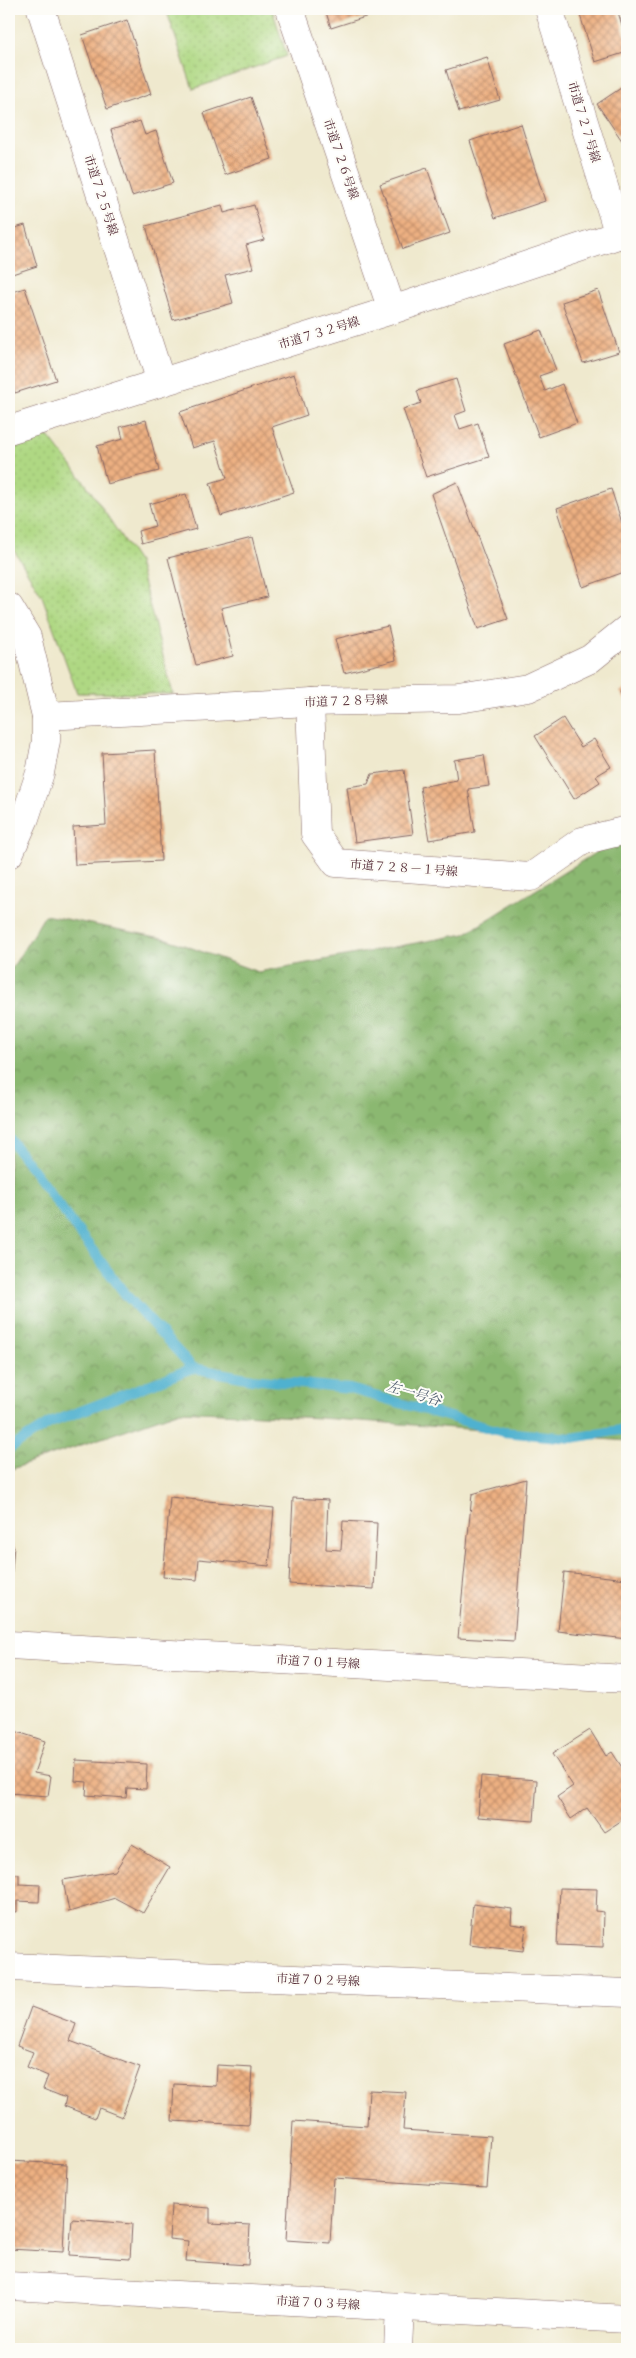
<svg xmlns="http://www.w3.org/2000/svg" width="636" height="2358" viewBox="0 0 636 2358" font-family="'Libre Caslon Text','Noto Serif JP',serif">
<defs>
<pattern id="grass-dots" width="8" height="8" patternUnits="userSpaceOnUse" patternTransform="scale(1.25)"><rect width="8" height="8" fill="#afd883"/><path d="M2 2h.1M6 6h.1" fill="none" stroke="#98b971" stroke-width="1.8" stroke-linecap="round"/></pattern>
<pattern id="forest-crowns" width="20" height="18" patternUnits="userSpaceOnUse" patternTransform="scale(1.25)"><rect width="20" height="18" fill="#8bb871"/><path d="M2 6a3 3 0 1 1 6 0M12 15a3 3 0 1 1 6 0" fill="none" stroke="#74955d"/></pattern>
<pattern id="building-cross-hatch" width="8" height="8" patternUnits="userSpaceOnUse" patternTransform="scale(1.25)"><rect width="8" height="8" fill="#edb082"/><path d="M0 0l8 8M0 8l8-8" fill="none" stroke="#c28f6b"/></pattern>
</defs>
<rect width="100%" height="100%" fill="#fdfcf7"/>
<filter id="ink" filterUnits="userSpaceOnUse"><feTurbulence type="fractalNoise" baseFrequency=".02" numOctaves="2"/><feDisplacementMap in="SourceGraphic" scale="10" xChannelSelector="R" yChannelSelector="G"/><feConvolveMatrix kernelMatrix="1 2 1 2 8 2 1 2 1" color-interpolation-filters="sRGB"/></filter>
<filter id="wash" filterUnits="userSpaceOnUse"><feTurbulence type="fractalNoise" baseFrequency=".0096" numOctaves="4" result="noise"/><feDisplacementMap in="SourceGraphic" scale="20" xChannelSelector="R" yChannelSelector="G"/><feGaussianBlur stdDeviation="1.12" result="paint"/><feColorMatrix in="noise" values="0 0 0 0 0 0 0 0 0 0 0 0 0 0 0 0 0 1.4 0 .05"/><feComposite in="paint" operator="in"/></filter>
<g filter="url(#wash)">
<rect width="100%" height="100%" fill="#efe9ce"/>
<g fill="url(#grass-dots)" stroke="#7c7c57">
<polygon points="166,9 272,9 287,56 193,89"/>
<polygon points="48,436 86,484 138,562 173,694 77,693 42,596 9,542 9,449"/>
</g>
<polygon fill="url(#forest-crowns)" stroke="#6a6c4e" points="627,833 627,1441 320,1418 180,1411 9,1470 9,973 45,915 167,939 258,972 465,934"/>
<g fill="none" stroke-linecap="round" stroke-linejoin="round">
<g stroke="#50b1cf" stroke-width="10">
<polyline points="9,1138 125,1294 193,1368"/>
<polyline points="193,1368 252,1379 350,1389 503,1432 572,1438 627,1429"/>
<polyline points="9,1449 50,1423 193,1368"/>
</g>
</g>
<g id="blocks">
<g fill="url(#building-cross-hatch)">
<polygon points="325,9 379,9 381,12 331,28"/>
<polygon points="578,9 617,9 627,41 627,52 595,62"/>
<polygon points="127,20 151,94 107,109 82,35"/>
<polygon points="487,57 500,100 459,112 446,70"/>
<polygon points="627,84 627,148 597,104"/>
<polygon points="251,97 272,159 225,175 204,113"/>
<polygon points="140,121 145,135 156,131 173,183 132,196 111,130"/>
<polygon points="521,124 545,201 495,218 470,141"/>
<polygon points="427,168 450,233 403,249 380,184"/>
<polygon points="222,205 224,213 254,205 264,240 246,245 253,268 225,275 233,303 173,320 146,226"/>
<polygon points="25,225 37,266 9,275 9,230"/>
<polygon points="25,288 56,380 15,393 9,378 9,293"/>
<polygon points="598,290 619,352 583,363 562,302"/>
<polygon points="541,330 556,370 539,376 545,391 562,384 577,423 539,437 504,344"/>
<polygon points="294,374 307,415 272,427 294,492 221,516 210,483 227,478 215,441 192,448 180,412"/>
<polygon points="456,379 466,411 455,415 460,429 478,423 489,457 426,477 403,409 421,403 417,391"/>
<polygon points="146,420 159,471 107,484 97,446 123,439 120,427"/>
<polygon points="457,482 508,619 478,629 431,494"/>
<polygon points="611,489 627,538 627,571 583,587 557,508"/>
<polygon points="186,494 196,529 141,544 138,531 155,526 149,504"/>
<polygon points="252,537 267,597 221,608 233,656 196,665 168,558"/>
<polygon points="388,626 396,660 344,673 335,639"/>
<polygon points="627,687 627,703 620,692"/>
<polygon points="563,718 581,747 594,739 611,767 596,776 600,782 574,799 535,736"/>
<polygon points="155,750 161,861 75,865 73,827 106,825 102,753"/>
<polygon points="484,755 489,786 468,789 475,832 429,840 420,787 457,780 454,760"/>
<polygon points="404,770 413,834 355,842 347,787 368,784 372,774"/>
<polygon points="526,1479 514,1641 458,1638 472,1494"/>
<polygon points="170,1497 274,1508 269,1566 199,1559 197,1580 163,1577"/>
<polygon points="293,1498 328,1500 326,1549 341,1550 343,1521 377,1523 374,1589 289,1584"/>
<polygon points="9,1545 14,1546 10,1593 9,1593"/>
<polygon points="564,1572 627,1579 627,1639 558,1631"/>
<polygon points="9,1729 45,1741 34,1773 51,1776 48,1796 9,1793 11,1766 9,1765"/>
<polygon points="590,1730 606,1756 612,1752 627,1775 627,1782 623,1784 627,1790 627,1817 604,1832 587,1808 571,1819 557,1797 573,1786 552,1754"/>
<polygon points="76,1760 147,1764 146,1789 127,1788 126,1798 86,1795 87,1782 75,1781"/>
<polygon points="481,1776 537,1780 534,1821 478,1817"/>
<polygon points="132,1844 170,1867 143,1913 115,1898 69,1912 63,1880 115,1871"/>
<polygon points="9,1874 19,1874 19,1884 40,1885 39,1902 17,1901 17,1912 9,1911"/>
<polygon points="560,1888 597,1889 596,1911 604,1912 603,1947 557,1945"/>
<polygon points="473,1904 512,1909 511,1924 526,1926 523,1951 469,1945"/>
<polygon points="31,2007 76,2024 70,2041 140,2067 122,2117 99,2108 95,2118 64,2106 66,2098 43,2089 48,2076 27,2067 33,2052 17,2046"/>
<polygon points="217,2065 252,2067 249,2125 172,2121 174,2084 216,2086"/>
<polygon points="369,2090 406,2092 403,2130 491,2136 487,2188 334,2178 330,2243 286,2240 293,2121 367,2126"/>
<polygon points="9,2161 67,2164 63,2252 9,2249"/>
<polygon points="171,2205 210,2208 210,2223 250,2225 248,2265 186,2261 188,2241 169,2239"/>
<polygon points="72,2219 132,2224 130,2259 69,2255"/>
</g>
</g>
</g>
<g filter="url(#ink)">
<use href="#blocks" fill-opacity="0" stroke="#846664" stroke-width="1"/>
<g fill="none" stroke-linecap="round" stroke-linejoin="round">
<defs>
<g id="street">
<polyline points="41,9 161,382"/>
<polyline points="290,9 392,310"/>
<polyline points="549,9 619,235"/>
<polyline points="9,430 392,310 627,232"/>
<polyline points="310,702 315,834 336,863 531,877 582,841 627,830"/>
<polyline points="46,716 310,702 459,699 528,688 590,659 627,629"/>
<polyline points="9,1645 627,1679"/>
<polyline points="9,1967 627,1993"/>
<polyline points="9,2286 627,2319"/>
<polyline points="398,2349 400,2307"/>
</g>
<polyline id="secondary" points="9,607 27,637 46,716 46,741 40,773 25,818 9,854"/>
</defs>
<use href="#street" stroke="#846664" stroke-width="29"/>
<use href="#secondary" stroke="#846664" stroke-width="29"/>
<use href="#street" stroke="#fff" stroke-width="28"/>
<use href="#secondary" stroke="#fff" stroke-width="28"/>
</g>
</g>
<g text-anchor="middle" stroke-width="4" stroke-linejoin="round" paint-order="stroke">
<g font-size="12" fill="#4a1f2b" stroke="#fdfcf7">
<text transform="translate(584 122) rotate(73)" y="4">市道７２７号線</text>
<text transform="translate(341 159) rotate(71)" y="4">市道７２６号線</text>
<text transform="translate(101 195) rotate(72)" y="4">市道７２５号線</text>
<text transform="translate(319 333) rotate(-17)" y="4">市道７３２号線</text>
<text transform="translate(346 701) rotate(-2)" y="4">市道７２８号線</text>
<text transform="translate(404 868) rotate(4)" y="4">市道７２８－１号線</text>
<text transform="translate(318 1662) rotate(3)" y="4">市道７０１号線</text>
<text transform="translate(318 1980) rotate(2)" y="4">市道７０２号線</text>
<text transform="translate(318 2303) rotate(3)" y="4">市道７０３号線</text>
</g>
<g font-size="14" font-style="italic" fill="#4c596d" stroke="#fdfcf7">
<text transform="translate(414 1393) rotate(16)" y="5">左一号谷</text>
</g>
</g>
<rect width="636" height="2358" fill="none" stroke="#fdfcf7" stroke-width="30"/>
</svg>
